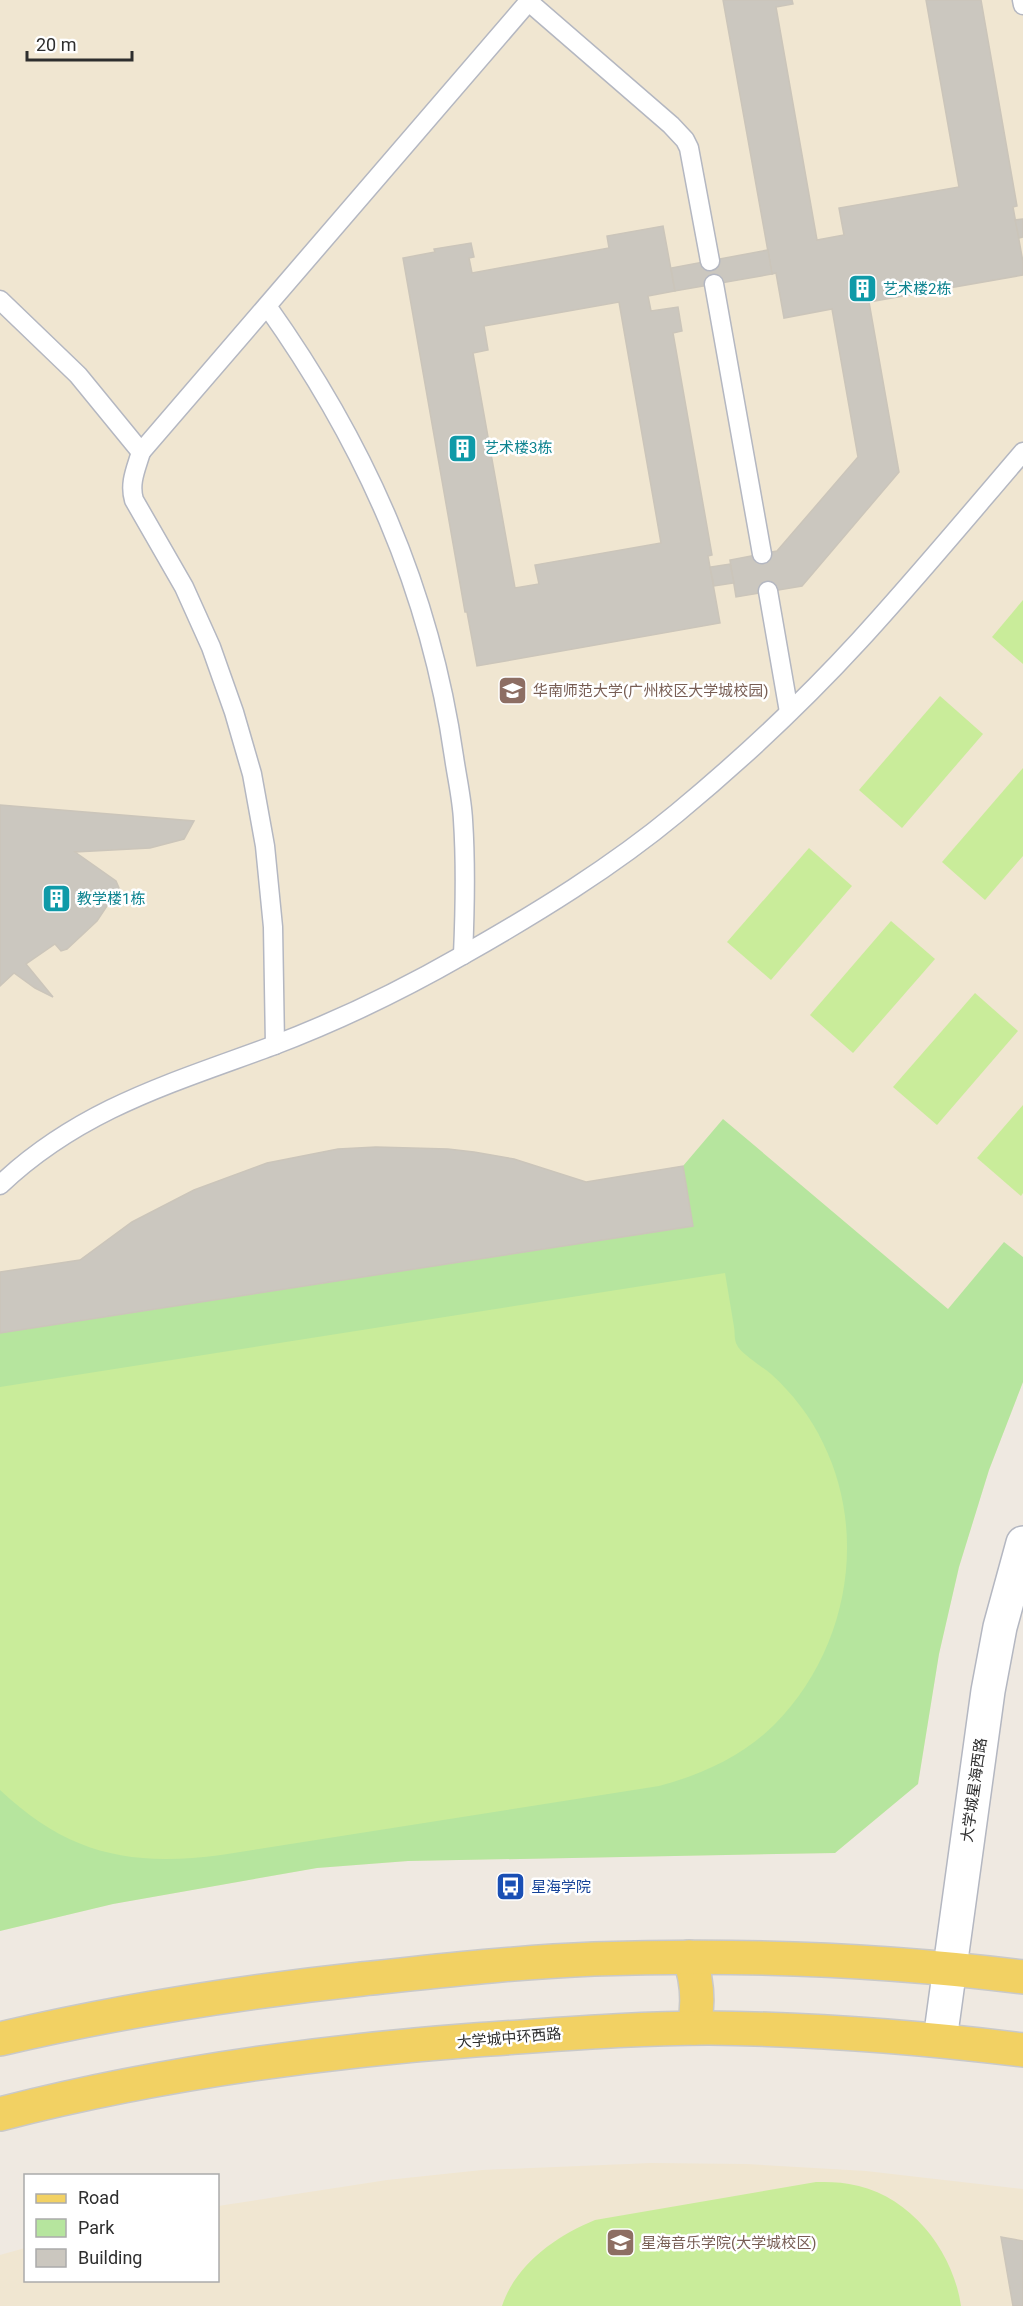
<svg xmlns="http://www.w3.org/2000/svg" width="1023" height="2306" viewBox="0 0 1023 2306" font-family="Roboto,'Noto Sans SC',sans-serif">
<rect width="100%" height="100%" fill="#efe9e1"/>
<g fill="#f0e6d1">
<polygon points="0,0 1023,0 1023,1382 989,1470 959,1567 939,1654 918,1784 835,1853 408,1861 317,1868 113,1904 0,1931"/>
<polygon points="651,2163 747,2164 866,2171 1023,2189 1023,2306 0,2306 0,2255 25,2248 26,2280 218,2280 218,2206 387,2180 482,2170"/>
</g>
<polygon fill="#b6e59e" points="723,1119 948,1309 1004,1242 1023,1257 1023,1382 989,1470 959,1567 939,1654 918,1784 835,1853 408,1861 317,1868 113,1904 0,1931 0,1333 692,1226 683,1166"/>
<g fill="#c9ec9a">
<polygon points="1023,600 1023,664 992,637"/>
<polygon points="940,696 983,734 902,828 859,790"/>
<polygon points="1023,768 1023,856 985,900 942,862"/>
<polygon points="809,848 852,886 771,980 727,942"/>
<polygon points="891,921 935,959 853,1053 810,1015"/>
<polygon points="975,993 1018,1031 937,1125 893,1087"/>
<polygon points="1023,1105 1023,1193 1021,1196 977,1158"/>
<path d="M725 1273C728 1291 731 1309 734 1327 735 1332 734 1340 737 1345 740 1353 763 1367 771 1374 792 1393 811 1417 823 1443 869 1536 847 1652 774 1725 743 1756 701 1775 659 1786L221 1855C130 1867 68 1854 0 1790V1387Z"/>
<path d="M816 2182C827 2182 838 2182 849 2184 908 2193 953 2249 961 2306H502C516 2264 556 2236 595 2220Z"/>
</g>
<g fill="#cbc7bf" stroke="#cbc5ba" stroke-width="1.5" fill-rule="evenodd">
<polygon points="723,0 792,0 793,4 776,7 817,240 844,235 839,208 959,187 926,0 981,0 1017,206 1013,207 1023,262 1023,275 869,302 899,472 802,586 736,597 730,560 777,551 858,457 832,309 784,318 776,273 772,274"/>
<polygon points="1023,219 1023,237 1019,238 1015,220"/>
<path d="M663 226 675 291 648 296 651 311 678 307 682 331 673 333 712 555 708 556 720 623 477 666 467 612H465L403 258 435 252 434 249 471 243 474 257 469 258 472 273 609 248 607 236ZM619 302 661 543 535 565 539 584 515 588 473 353 488 350 484 326Z"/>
<polygon points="768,250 772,274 675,291 671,268"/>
<polygon points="730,564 734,583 714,586 710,567"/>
<polygon points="0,805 194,821 184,839 150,848 75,852 116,881 119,888 97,921 67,949 61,951 55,944 26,964 53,997 35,988 14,973 0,986"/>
<polygon points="376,1147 448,1149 474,1152 514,1159 586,1182 683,1166 693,1226 0,1333 0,1272 80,1260 132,1222 194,1190 267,1163 338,1149"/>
<polygon points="1001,2237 1023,2241 1023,2306 1013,2306"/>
</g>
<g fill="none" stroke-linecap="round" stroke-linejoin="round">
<defs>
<g id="service">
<polyline points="1022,0 1023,5"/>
<polyline points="529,2 671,125 685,140 689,148 710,261"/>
<polyline points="714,284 762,554"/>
<polyline points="0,300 78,375 141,452 530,0"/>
<path d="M267 306C365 444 430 589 454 757 457 778 462 799 463 820 466 865 465 910 463 955"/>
<path d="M141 452C136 469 129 483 134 500L184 587 211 647 234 712 252 774 265 846 273 927 275 1045"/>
<polyline points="768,591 789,712"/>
<path d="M0 1185C80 1109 172 1083 272 1046 338 1021 402 990 463 955 537 913 612 867 677 813 741 760 803 702 859 641 915 580 969 515 1023 452"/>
</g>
<polyline id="tertiary" points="940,2040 988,1691 1000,1627 1023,1543"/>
<g id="primary">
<path d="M689 1957C698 1981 699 2003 694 2028"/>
<path d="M0 2039C119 2011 241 1992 362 1979 439 1971 517 1962 594 1959 738 1954 880 1959 1023 1977"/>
<path d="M0 2114C155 2074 316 2052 475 2040 553 2035 630 2028 708 2028 814 2029 918 2037 1023 2050"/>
</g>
</defs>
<use href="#service" stroke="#b4b7c1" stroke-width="21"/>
<use href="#tertiary" stroke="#b4b7c1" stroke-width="36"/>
<use href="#primary" stroke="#c9c9c9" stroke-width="36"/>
<use href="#service" stroke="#fff" stroke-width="18"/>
<use href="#tertiary" stroke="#fff" stroke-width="33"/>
<use href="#primary" stroke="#f2d163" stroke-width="33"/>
</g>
<defs>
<symbol id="building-square" viewBox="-11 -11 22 22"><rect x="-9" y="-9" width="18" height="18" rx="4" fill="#0f9aa8" stroke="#fff"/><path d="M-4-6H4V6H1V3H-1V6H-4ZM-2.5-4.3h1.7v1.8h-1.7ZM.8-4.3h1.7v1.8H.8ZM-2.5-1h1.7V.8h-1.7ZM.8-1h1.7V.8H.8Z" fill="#fff"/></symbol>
<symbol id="university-square" viewBox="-11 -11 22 22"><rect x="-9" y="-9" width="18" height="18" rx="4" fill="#8d6e63" stroke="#fff"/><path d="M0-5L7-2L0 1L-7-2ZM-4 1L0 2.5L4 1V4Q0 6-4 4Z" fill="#fff"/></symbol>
<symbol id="bus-square" viewBox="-11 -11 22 22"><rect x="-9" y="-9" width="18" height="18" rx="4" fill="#1a4fb4" stroke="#fff"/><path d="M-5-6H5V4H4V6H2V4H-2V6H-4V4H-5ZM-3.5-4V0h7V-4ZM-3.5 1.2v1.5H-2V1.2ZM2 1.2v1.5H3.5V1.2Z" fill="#fff"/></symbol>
</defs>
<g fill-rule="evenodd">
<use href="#building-square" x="846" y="272" width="33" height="33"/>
<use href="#building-square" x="446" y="432" width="33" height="33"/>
<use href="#university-square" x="496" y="674" width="33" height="33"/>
<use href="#building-square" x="40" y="882" width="33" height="33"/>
<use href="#bus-square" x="494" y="1870" width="33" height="33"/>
<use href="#university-square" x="604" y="2226" width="33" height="33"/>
</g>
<g text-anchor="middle" stroke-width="5" stroke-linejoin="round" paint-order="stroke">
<g font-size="15" fill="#0d838f" stroke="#fff" text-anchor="start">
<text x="883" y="294">艺术楼2栋</text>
<text x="484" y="453">艺术楼3栋</text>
<text x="77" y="904">教学楼1栋</text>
</g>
<g font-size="15" fill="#785e54" stroke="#fff" text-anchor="start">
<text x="533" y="696">华南师范大学(广州校区大学城校园)</text>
<text x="641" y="2248">星海音乐学院(大学城校区)</text>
</g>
<g font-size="15" fill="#2e2e2e" stroke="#fff">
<text transform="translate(974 1790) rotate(-82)" y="5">大学城星海西路</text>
<text transform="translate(509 2038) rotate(-5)" y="5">大学城中环西路</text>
</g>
<g font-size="15" fill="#164399" stroke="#fff" text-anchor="start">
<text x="531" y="1892">星海学院</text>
</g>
</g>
<rect x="24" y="2174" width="195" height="108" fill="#ffffff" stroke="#ababab" stroke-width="1.5"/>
<rect x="36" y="2194" width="30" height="9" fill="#f2d163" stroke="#ababab" stroke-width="1.5"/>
<text x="78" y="2204" font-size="18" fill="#2e2e2e">Road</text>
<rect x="36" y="2219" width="30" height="18" fill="#b6e59e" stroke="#ababab" stroke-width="1.5"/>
<text x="78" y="2234" font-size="18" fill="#2e2e2e">Park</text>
<rect x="36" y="2249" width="30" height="18" fill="#cbc7bf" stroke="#ababab" stroke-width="1.5"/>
<text x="78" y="2264" font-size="18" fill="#2e2e2e">Building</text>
<path d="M27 51v9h105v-9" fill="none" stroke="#2e2e2e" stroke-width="3"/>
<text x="36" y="51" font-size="18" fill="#2e2e2e" stroke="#ffffff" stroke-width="4.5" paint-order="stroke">20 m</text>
</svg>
